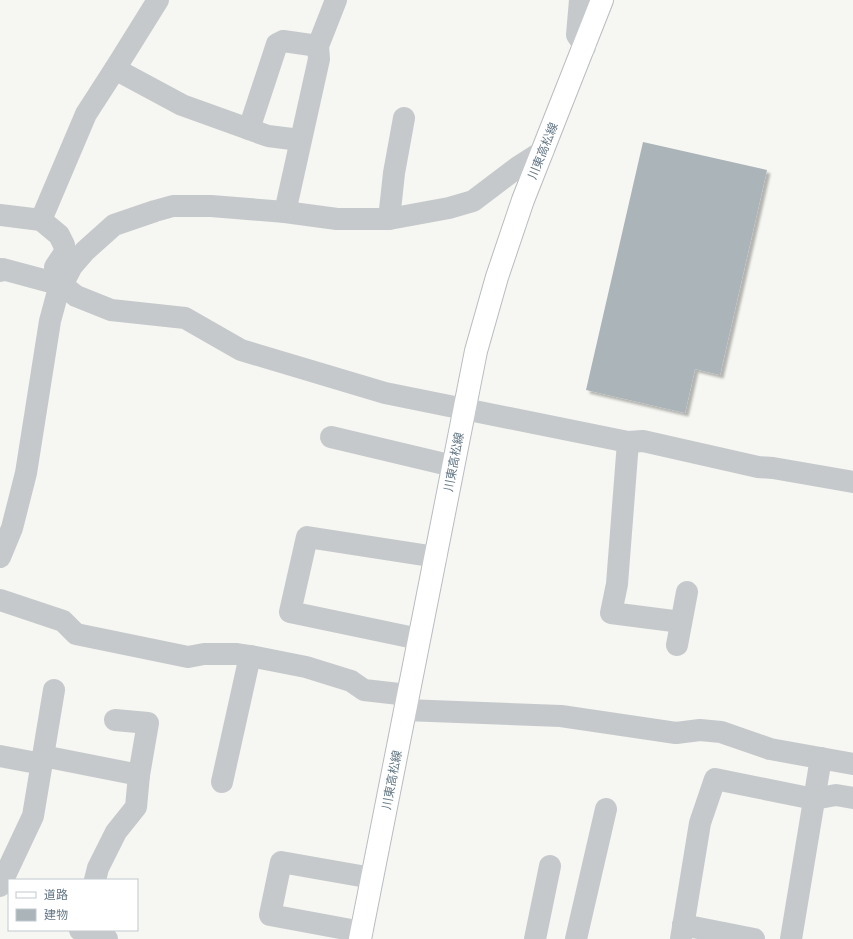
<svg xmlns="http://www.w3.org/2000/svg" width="853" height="939" viewBox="0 0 853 939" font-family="Arial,'Noto Sans JP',sans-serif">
<defs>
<filter id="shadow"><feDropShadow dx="3.5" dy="3.5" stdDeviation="1" flood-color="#0004"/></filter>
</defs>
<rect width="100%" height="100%" fill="#f6f6f2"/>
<polygon fill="#abb4b9" filter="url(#shadow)" points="643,142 767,170 720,375 695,369 685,413 586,390"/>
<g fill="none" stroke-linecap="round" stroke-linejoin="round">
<defs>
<polyline id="major" points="360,939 476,351 497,277 523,200 602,0"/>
</defs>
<use href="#major" stroke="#b8bcc0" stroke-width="24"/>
<g stroke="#c5c9cc" stroke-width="22">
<polyline points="158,0 115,69 182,105 268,136 300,140"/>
<polyline points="580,0 577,35 585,47"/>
<polyline points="249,129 277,44 283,41 318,46"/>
<polyline points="285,212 319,59 318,46 336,0"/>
<polyline points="0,215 41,220 59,235 64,245 65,252 55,267 56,277"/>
<polyline points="389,219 394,173 404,118"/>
<polyline points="41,220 86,114 115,69"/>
<polyline points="0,271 2,269 62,285 76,296 111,310 185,318 241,350 385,393 628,442 617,584 611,613 681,622"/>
<polyline points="331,437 453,466"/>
<polyline points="628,442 643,441 758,467 773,468 853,482"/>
<polyline points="0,557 12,528 26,473 50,321 57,295 72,266 85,251 114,225 155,211 173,206 211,206 285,212 337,219 389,219 449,208 473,201 518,167 543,151"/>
<polyline points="0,600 63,621 76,634 188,657 204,654 237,654 250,656 306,667 351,681 364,690 408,695"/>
<polyline points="419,639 290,612 307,537 436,557"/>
<polyline points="677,645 687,592"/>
<polyline points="405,710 561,716 676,733 700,730 721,732 770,749 853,764"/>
<polyline points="0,756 42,764"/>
<polyline points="43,756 139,775"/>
<polyline points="222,782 250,656"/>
<polyline points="95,880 98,868 116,832 136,807 139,775 148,723 115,720"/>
<polyline points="0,886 33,816 54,690"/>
<polyline points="683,925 754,939"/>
<polyline points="80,930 107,939"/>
<polyline points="362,932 270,915 281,862 372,878"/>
<polyline points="535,939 550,866"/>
<polyline points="576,939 606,809"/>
<polyline points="681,939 700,823 715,779 814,799 836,795 853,798"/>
<polyline points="791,939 821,758"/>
</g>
<use href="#major" stroke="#fff" stroke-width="22"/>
</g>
<g text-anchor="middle" stroke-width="4" stroke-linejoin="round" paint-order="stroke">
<g font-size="12" fill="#637785" stroke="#fff">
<text transform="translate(543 151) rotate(-68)" y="4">川東高松線</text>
<text transform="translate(454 462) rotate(-79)" y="4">川東高松線</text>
<text transform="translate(392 780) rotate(-79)" y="4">川東高松線</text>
</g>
</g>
<rect x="8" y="879" width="130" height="52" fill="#ffffff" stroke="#c1c9ce"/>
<rect x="16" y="892" width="20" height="6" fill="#ffffff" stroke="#c1c9ce"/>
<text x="44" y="899" font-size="12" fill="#637785">道路</text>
<rect x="16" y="909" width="20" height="12" fill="#abb4b9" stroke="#c1c9ce"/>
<text x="44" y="919" font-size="12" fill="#637785">建物</text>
</svg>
